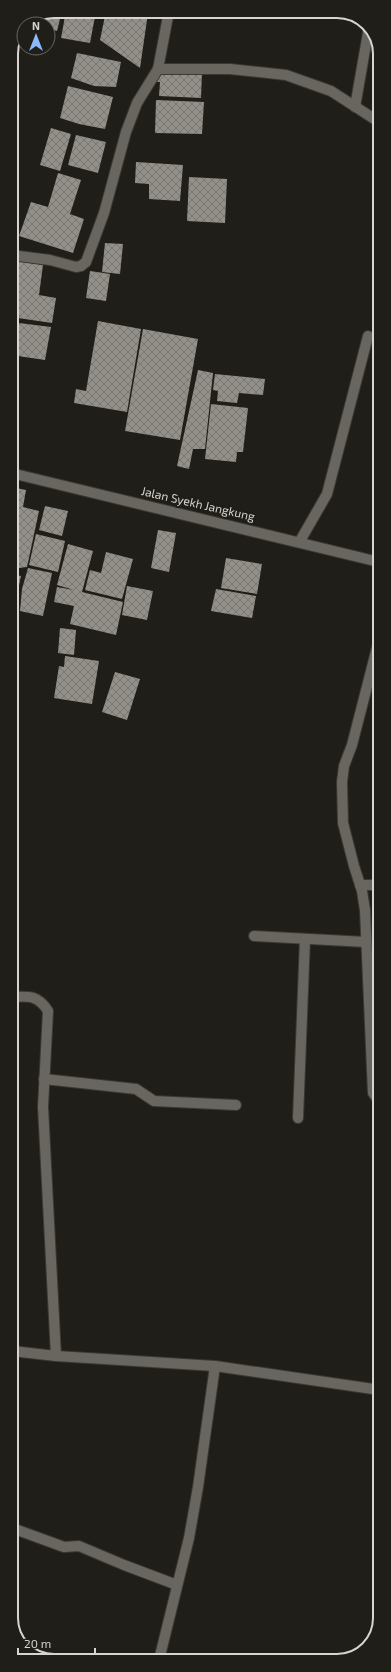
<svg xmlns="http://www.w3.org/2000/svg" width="391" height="1672" viewBox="0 0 391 1672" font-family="'Exo 2',sans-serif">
<defs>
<pattern id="building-cross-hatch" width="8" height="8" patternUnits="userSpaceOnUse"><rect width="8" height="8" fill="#938f89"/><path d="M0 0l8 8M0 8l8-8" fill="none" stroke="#7a7773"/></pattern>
</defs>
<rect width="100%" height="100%" fill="#201e18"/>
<g fill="url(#building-cross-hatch)">
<polygon points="54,11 62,11 57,31 48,28 48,24 32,24 26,22"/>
<polygon points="66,11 96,11 90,43 61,38"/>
<polygon points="106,11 133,11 148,13 140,68 100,40"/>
<polygon points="77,53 121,62 116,87 94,86 71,78"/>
<polygon points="157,71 202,72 201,98 159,96 160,82 157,82"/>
<polygon points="68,86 113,97 105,129 79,124 60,118"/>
<polygon points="156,100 204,102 202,134 155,133"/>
<polygon points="51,128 71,134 60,171 40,165"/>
<polygon points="76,135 106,142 98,173 68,165"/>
<polygon points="11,157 19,158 12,196 11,196"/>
<polygon points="136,162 183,165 180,201 149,199 149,184 135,183"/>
<polygon points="58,173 81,180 70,214 84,219 73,253 19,236 31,202 48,207"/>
<polygon points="189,177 227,179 225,223 187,221"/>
<polygon points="105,243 123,244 120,274 102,272"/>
<polygon points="11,260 43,265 39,295 56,298 52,323 11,317"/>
<polygon points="90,271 110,274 106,301 86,298"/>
<polygon points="98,321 141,329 127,412 74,403 76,389 86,391"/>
<polygon points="11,322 51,327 45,360 11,355"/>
<polygon points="143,329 198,339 180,440 125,431"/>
<polygon points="11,367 19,369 12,398 11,398"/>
<polygon points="198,370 213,373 205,449 193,449 189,469 177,466"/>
<polygon points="215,374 265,379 263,395 239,393 237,403 217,401 218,391 213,390"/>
<polygon points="211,404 248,408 243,452 237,452 236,462 205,459"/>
<polygon points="11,487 26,490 23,507 39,511 27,567 11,569"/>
<polygon points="45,506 68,511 62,536 39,530"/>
<polygon points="158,530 176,533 169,572 151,568"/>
<polygon points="36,534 65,541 58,572 29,565"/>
<polygon points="68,544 93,551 82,592 123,602 116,635 70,624 74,606 54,602 57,587 74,590 57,585"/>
<polygon points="106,552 133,559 122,599 85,590 90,570 101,573"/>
<polygon points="226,558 262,564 257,594 221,588"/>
<polygon points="28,568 52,573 43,616 20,611 22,589"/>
<polygon points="11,574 21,576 13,612 11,612"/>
<polygon points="127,586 153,591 147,620 122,615"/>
<polygon points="216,589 256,596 252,618 211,611"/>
<polygon points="60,628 76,630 74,655 58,653"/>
<polygon points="11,647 15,648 12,662 11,662"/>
<polygon points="65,656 99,661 92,704 54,698 59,666 64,667"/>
<polygon points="115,672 140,679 127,720 102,712"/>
</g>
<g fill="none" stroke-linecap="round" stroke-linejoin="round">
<defs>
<g id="street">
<polyline points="158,69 230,69 286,75 331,91 379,122"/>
<polyline points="355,107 369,27"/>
<polyline points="11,255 50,260 76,267 81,266 86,262 104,213 126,132 137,103 158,69 169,11"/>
<polyline points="300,541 327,494 368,336"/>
<polyline points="380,636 352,745 344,766 342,782 343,823 354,866 362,891 365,910 373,1093 376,1097 380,1098"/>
<polyline points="360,885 380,885"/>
<polyline points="254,936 366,942"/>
<path d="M11 997C29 996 38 995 48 1011L43 1107 56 1356"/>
<polyline points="44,1079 136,1089 154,1101 236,1105"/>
<polyline points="298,1118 305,939"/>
<polyline points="12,1351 56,1356 215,1366 380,1390"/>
<polyline points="12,1528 64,1547 79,1546 124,1565 177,1585"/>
<polyline points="159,1660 189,1538 198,1487 215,1366"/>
</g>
<polyline id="secondary" points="11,473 379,562"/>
</defs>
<use href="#street" stroke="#3b3935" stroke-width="12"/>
<use href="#secondary" stroke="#3b3935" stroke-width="12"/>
<use href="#street" stroke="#69665f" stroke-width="10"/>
<use href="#secondary" stroke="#69665f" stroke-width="10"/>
</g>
<g text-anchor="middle" stroke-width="4" stroke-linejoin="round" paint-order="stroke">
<g font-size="12" fill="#d7d5d1" stroke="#201e18">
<text transform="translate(198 504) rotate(13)" y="4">Jalan Syekh Jangkung</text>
</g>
</g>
<path d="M0 0H391V1672H0ZM54 18H337A36 36 0 0 1 373 54V1618A36 36 0 0 1 337 1654H54A36 36 0 0 1 18 1618V54A36 36 0 0 1 54 18Z" fill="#201e18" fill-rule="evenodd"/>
<path fill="none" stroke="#d7d5d1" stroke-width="2" d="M54 18H337A36 36 0 0 1 373 54V1618A36 36 0 0 1 337 1654H54A36 36 0 0 1 18 1618V54A36 36 0 0 1 54 18Z"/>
<g transform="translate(36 36)"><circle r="19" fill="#201e18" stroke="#696762"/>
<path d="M0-3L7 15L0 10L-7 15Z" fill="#8cb9fc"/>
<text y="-6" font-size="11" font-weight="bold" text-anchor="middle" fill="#d7d5d1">N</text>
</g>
<path d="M18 1648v6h77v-6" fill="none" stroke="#d7d5d1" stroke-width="2"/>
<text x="24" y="1648" font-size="12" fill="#d7d5d1" stroke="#201e18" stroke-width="3" paint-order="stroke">20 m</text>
</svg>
